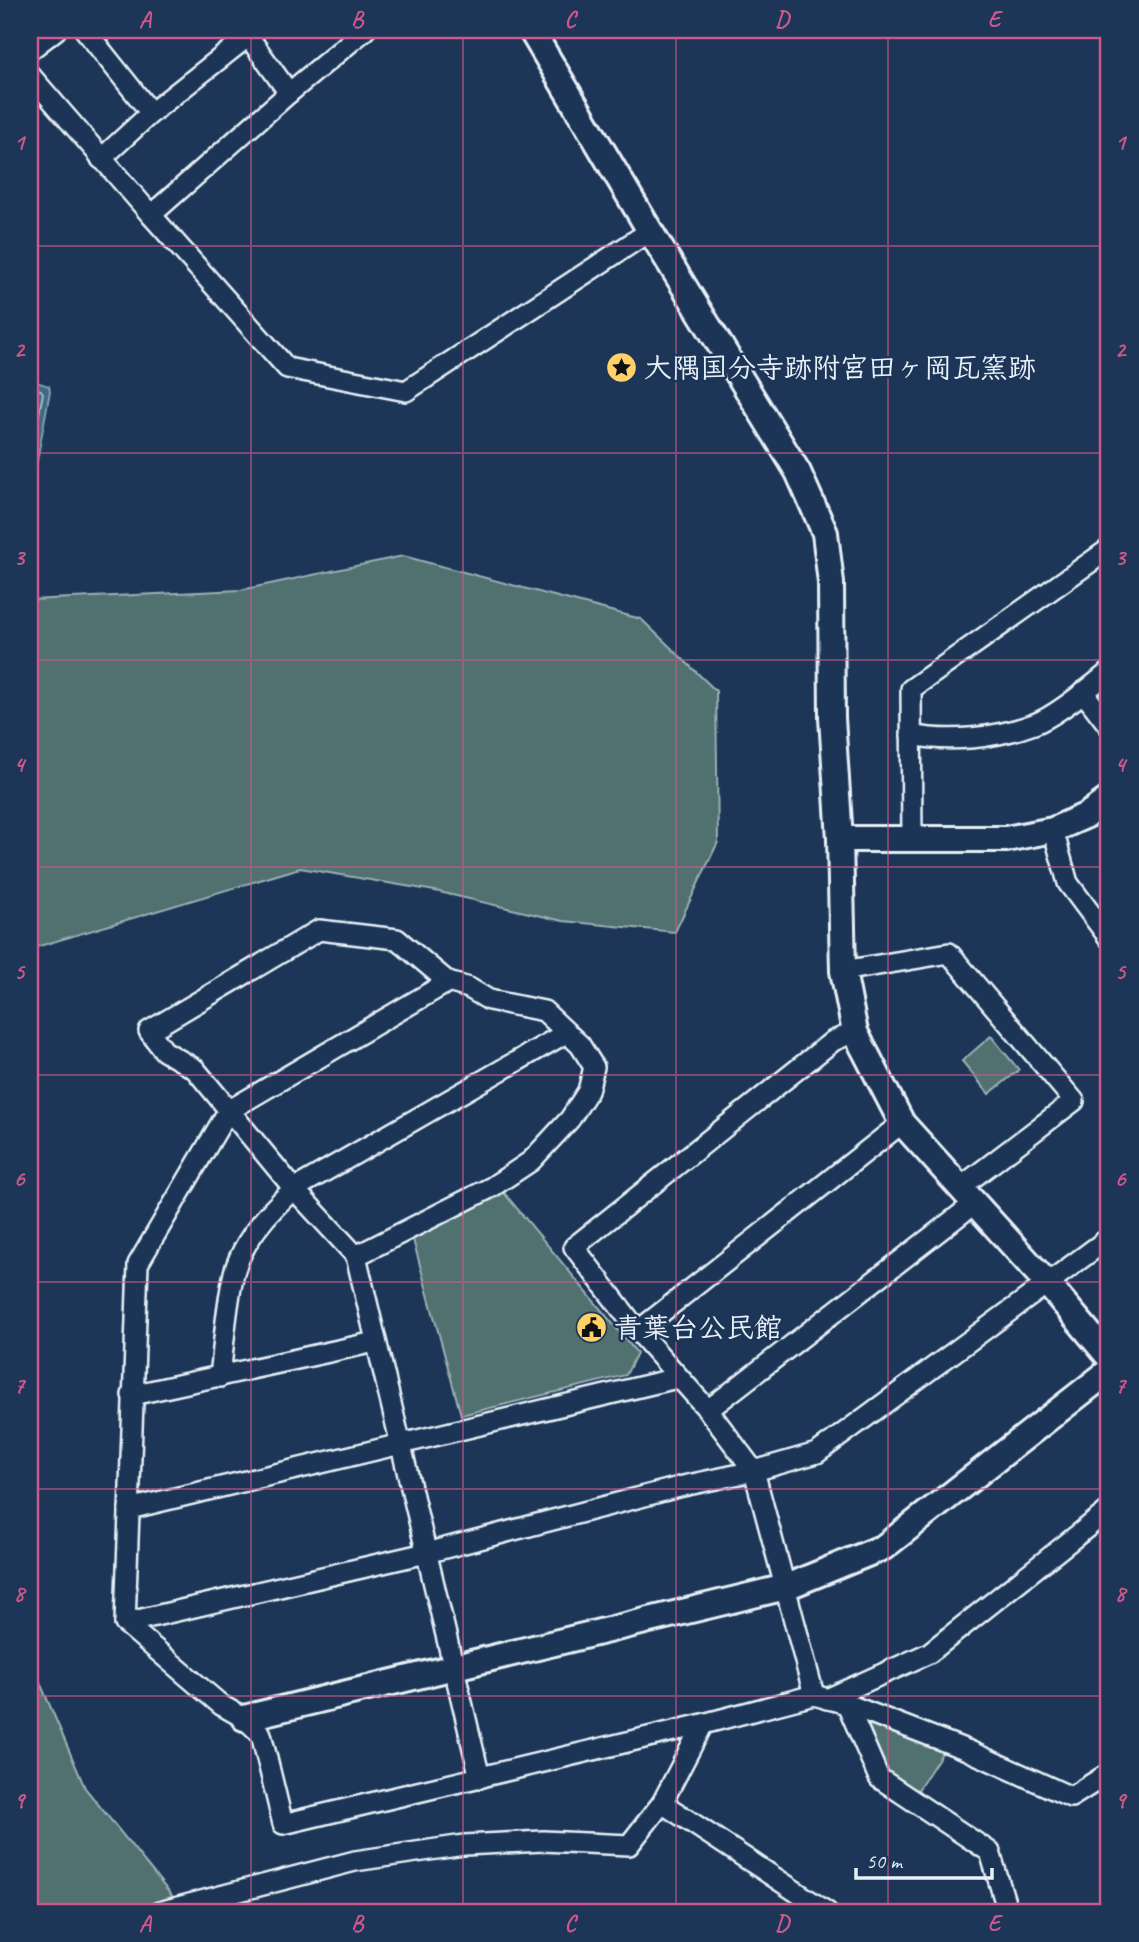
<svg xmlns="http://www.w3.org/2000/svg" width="1139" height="1942" viewBox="0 0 1139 1942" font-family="Caveat,'Klee One',sans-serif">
<rect width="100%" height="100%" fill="#1d3557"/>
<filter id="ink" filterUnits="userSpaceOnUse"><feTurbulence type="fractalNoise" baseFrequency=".0143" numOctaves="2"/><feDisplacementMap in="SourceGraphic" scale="14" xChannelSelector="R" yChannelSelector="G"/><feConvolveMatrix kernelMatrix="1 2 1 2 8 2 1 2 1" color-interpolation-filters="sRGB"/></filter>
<g filter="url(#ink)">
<g fill="#517070" stroke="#9cb0b4" stroke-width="2">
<polygon points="403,556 641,619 716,691 718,842 675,932 563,921 435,891 300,868 36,947 30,956 30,600 241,590"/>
<polygon points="991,1036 1019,1070 989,1094 962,1061"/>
<polygon points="500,1188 637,1353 626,1375 461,1415 412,1236"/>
<polygon points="30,1659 85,1788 185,1912 30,1912"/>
<polygon points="872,1720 946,1747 916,1793 888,1774 868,1724"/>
</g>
<polygon fill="#3d6981" stroke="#819fb1" stroke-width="2" points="30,380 49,386 50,391 30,498"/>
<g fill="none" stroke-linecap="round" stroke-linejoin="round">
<polyline stroke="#a4bbc8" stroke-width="2" points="30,387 41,390 43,393 30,462"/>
<defs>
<g id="minor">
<polyline points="85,30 151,113"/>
<polyline points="248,36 289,93"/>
<polyline points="30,50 56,30"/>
<polyline points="30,75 151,215 289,93 365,30"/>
<polyline points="101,159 151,113 256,30"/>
<polyline points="151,215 287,368 406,391 650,231"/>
<polyline points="1083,692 1109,726"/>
<path d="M911 735C950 743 996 738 1034 724 1054 717 1091 687 1109 672"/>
<polyline points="1053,830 1068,883 1109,938"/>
<polyline points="912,841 911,689 1109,549"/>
<polyline points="843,971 949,953 1074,1101 961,1187"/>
<polyline points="448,982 228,1111 138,1264 125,1623 221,1705 244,1718 261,1734 283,1824 703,1724 814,1695 847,1704 967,1750 1071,1797 1109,1773"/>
<polyline points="356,1256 492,1187 531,1161 570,1119 588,1091 594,1067 580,1045 544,1011 489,1000 469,988 448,982 397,939 319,930 149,1031 164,1051 195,1069 294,1189 356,1256 480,1778"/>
<polyline points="638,1331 902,1123"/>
<path d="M220 1377C224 1342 226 1307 234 1273 243 1240 269 1211 294 1189L566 1033"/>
<polyline points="132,1395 375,1342"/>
<polyline points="708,1410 975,1203"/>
<polyline points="129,1509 677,1378"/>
<polyline points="125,1623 426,1553 683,1486 754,1471 817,1453 1109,1238"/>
<polyline points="814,1695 754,1471 708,1410 638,1331 574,1247 833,1041 855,1032"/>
<polyline points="827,1699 929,1653 1109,1510"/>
<polyline points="847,1704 879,1778 990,1852 1008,1912"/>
<polyline points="703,1724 662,1803 827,1912"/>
<polyline points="159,1912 355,1861 464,1845 543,1841 629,1845 662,1803"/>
</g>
<g id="tertiary">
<polyline points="531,30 650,231 798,472 825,533 831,583 832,718 840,839 843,971 855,1032 902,1123 1047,1283 1109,1357"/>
<polyline points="840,839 1006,839 1053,830 1087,815 1109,799"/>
<polyline points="244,1718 786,1587 884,1547 1109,1371"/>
</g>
</defs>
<use href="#minor" stroke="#e8f1f8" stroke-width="24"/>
<use href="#tertiary" stroke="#e8f1f8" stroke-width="30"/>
<use href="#minor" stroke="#1d3557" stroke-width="19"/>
<use href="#tertiary" stroke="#1d3557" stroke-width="24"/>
</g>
</g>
<path fill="none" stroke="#cd598a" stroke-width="2" stroke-opacity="0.55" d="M251 30V1912M463 30V1912M676 30V1912M888 30V1912M30 246H1109M30 453H1109M30 660H1109M30 867H1109M30 1075H1109M30 1282H1109M30 1489H1109M30 1696H1109"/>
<defs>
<symbol id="sight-disc" viewBox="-11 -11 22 22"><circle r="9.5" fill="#ffd166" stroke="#1d3557"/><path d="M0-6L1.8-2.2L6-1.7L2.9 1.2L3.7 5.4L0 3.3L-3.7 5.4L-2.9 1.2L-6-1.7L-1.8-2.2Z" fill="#111"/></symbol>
<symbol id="civic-disc" viewBox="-11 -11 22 22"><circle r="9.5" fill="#ffd166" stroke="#1d3557"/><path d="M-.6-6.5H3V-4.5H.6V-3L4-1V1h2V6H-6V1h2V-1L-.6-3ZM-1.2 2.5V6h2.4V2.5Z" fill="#111"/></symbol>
</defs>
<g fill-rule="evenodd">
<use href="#sight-disc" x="604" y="350" width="35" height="35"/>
<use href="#civic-disc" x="574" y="1310" width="35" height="35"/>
</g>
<g text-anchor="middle" stroke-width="5" stroke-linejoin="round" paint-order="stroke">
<g font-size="28" font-weight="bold" fill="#e8f1f8" stroke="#1d3557" text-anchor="start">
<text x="644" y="377">大隅国分寺跡附宮田ヶ岡瓦窯跡</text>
<text x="614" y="1337">青葉台公民館</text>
</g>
</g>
<rect width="1139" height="1942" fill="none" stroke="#1d3557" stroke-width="77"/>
<path d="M856 1868v10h136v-10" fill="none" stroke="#e8f1f8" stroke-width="3.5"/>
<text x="866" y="1868" font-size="21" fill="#e8f1f8" stroke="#1d3557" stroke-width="5" paint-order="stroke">50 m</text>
<rect x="38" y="38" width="1062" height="1866" fill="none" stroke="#cd598a" stroke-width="2.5"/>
<g font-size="23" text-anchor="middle" font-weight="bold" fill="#cd598a">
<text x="145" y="27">A</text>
<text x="357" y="27">B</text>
<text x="570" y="27">C</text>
<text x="782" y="27">D</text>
<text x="994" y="27">E</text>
<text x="19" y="150">1</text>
<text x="1120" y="150">1</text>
<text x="19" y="357">2</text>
<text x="1120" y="357">2</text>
<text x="19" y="565">3</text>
<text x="1120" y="565">3</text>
<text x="19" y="772">4</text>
<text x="1120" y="772">4</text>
<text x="19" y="979">5</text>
<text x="1120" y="979">5</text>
<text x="19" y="1186">6</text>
<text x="1120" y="1186">6</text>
<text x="19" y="1393">7</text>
<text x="1120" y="1393">7</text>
<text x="19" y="1601">8</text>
<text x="1120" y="1601">8</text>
<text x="19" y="1808">9</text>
<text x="1120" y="1808">9</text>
<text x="145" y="1931">A</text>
<text x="357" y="1931">B</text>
<text x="570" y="1931">C</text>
<text x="782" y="1931">D</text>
<text x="994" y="1931">E</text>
</g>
</svg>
